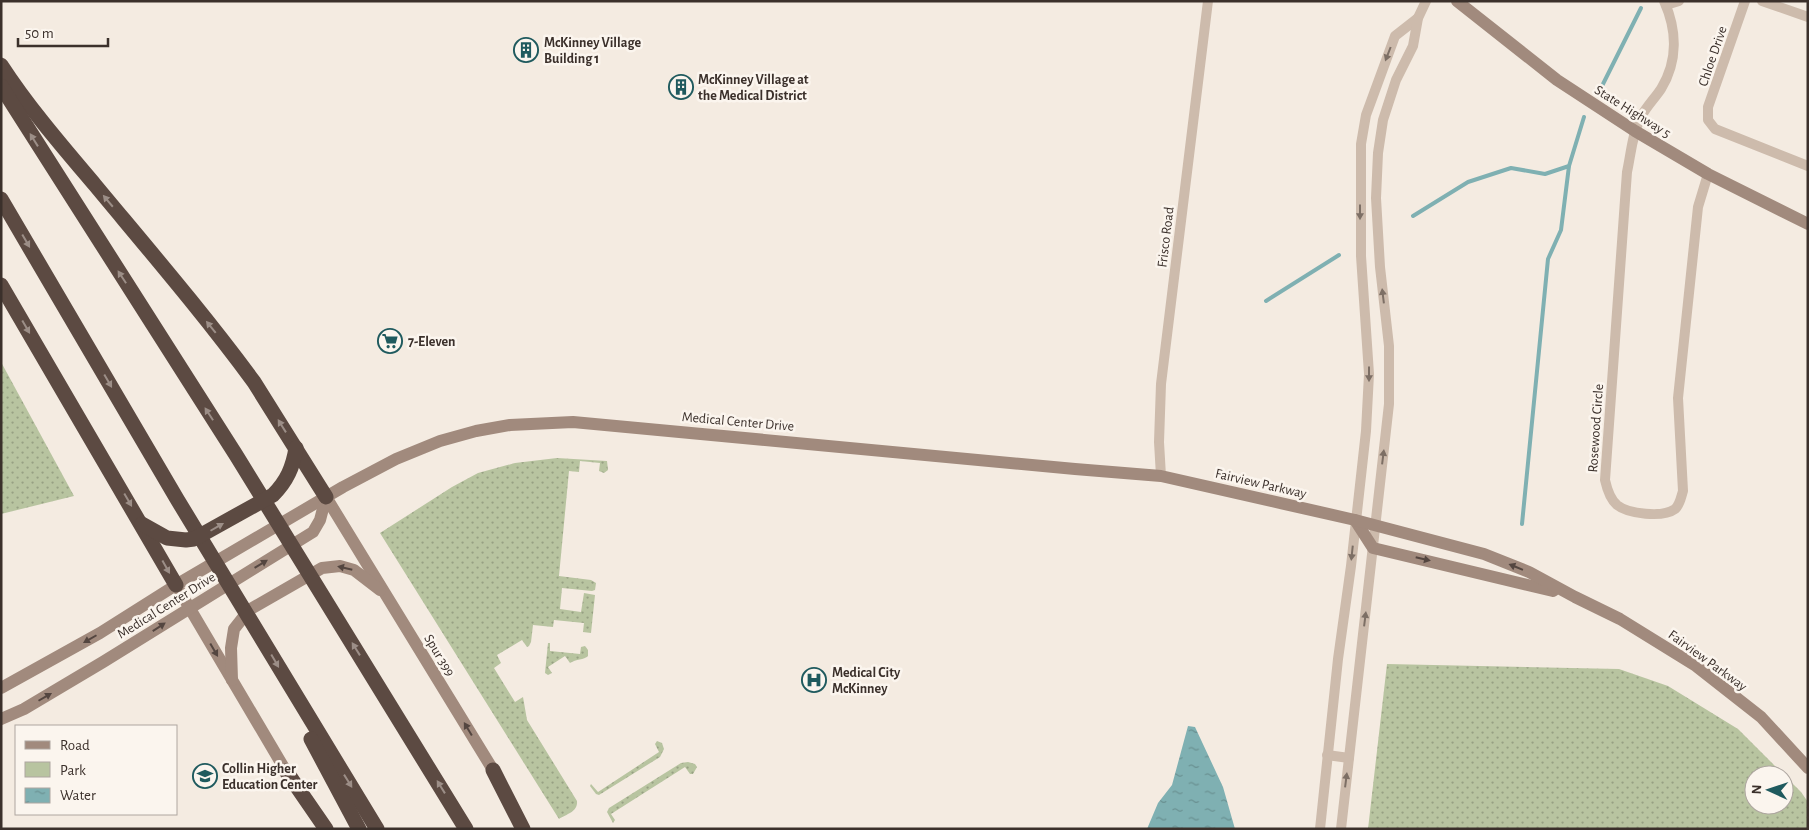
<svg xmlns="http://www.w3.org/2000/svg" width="1809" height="830" viewBox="0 0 1809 830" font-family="'Alegreya Sans',sans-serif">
<defs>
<pattern id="green-dots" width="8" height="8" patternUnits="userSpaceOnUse" patternTransform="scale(1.25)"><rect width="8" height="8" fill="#b8c4a0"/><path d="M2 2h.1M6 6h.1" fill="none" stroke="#97a083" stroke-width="1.8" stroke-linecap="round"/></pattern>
<pattern id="water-ripples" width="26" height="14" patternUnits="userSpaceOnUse" patternTransform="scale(1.25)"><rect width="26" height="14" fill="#7fb0b2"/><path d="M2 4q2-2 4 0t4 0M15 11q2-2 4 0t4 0" fill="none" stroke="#699091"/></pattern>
</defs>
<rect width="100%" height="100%" fill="#f4ebe1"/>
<g fill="url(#green-dots)">
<polygon points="1,362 74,496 1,514"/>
<path d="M557 458 607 461 608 470 604 473 599 471 600 463 580 461 579 472 569 471 559 576 591 580 596 583 595 590 592 591 562 588 560 609 581 612 584 593 595 595 591 633 583 632 584 623 554 620 553 627 533 625 531 642 529 646 527 647 522 640 497 655 501 663 494 668 515 702 523 697 527 720 577 801C578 812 567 814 559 819L380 533 452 487 478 473 515 463Z"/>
<path d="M548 643H550V651L580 654 581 647 585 646 588 650V656C584 660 576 659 570 663L565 656 548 667 552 673 548 675 545 673Z"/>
<polygon points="1387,664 1619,669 1668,686 1738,729 1784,775 1754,775 1754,805 1784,805 1784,775 1801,792 1808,802 1808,829 1368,829"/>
<polygon points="657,741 662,743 664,749 660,757 599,795 596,794 590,786 591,784 598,792 659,752 655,744"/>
<polygon points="688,762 695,764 697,767 693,774 690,774 685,767 611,814 615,820 613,823 607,812 609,808 681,763"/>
</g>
<polygon fill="url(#water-ripples)" points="1188,726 1195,727 1223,787 1235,829 1147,829 1158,803 1172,785"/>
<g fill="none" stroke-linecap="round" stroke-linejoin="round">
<g stroke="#7fb0b2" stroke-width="4">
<polyline points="1602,86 1641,8"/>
<polyline points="1413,216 1468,182 1511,168 1545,174 1569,166 1584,117"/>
<polyline points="1266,301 1339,255"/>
<polyline points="1522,524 1548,259 1561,230 1569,166"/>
</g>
<g stroke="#cdbbac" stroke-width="10">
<path d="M1664 1C1677 30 1678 61 1661 89 1655 98 1646 107 1641 117 1632 134 1631 154 1627 172L1605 480C1607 489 1610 499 1617 505 1628 514 1663 518 1675 509 1680 505 1681 497 1683 491L1678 398 1698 207 1708 174"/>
<polyline points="1745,1 1708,107 1708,120 1715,129 1808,166"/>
<polyline points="1762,1 1808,17"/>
<polyline points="1666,5 1679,1"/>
<polyline points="1161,476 1159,442 1161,384 1208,1"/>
<polyline points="1327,755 1349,758"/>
<polyline points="1320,829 1338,659 1351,566 1366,431 1369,374 1361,256 1361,144 1366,115 1395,36 1418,18"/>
<polyline points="1341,829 1389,404 1389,346 1380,267 1376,198 1378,153 1383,120 1396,80 1413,46 1418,18 1426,1"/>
</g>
<g stroke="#a18a7d" stroke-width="12">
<polyline points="1457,1 1557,80 1635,131 1708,174 1808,224"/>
<polyline points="326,497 498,778"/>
<polyline points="1355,520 1373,548 1553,591"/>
<polyline points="176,585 290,778"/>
<polyline points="232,680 231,648 234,629 249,610 322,568 340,566 354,570 380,590"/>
<polyline points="1,688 100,633 176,585 343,487 396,459 440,441 476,431 510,425 573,422 1075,469 1161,476 1355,520 1484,554 1529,572 1575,597 1620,619 1696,666 1761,717 1808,768"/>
<polyline points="1,719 24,709 103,662 313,532 320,520 326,497"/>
</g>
<g stroke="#5c4a42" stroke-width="15">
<path d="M1 65C29 108 62 146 95 185 149 250 204 314 254 382L326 497"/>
<polyline points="1,86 236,455 466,829"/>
<polyline points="1,199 177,499 377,829"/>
<polyline points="1,285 176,585"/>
<path d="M142 524 167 538 186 540 194 539 273 495C287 481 293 467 296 448"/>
<polyline points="311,739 359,829"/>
<polyline points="493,770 523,829"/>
<polyline points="286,771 326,829"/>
</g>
</g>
<defs><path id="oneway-solid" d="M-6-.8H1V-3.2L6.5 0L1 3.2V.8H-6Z" transform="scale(1.25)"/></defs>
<g fill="#7d6f65">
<use href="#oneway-solid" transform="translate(1388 54) rotate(111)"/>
<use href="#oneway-solid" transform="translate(1360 212) rotate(90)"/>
<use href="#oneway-solid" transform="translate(1383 296) rotate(-97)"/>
<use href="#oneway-solid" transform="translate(1369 374) rotate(90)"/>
<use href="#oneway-solid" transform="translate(1383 457) rotate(-83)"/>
<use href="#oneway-solid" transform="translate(1352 553) rotate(96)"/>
<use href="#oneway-solid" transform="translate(1365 619) rotate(-83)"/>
<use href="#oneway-solid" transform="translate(1346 780) rotate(-83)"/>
</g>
<g fill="#9c8e87">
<use href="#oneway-solid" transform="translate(34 140) rotate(-122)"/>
<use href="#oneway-solid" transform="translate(108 201) rotate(-130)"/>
<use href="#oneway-solid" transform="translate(26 241) rotate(60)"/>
<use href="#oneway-solid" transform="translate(122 277) rotate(-123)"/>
<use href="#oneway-solid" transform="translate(26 327) rotate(60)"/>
<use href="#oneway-solid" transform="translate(211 327) rotate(-129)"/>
<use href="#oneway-solid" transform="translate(108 381) rotate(60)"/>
<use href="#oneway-solid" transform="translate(209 414) rotate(-123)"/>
<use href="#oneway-solid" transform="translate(282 426) rotate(-122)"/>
<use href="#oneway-solid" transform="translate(128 500) rotate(60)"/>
<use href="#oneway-solid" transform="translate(217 527) rotate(-30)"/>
<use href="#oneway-solid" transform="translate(166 567) rotate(61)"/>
<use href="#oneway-solid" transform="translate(356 649) rotate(-122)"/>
<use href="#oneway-solid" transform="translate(275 661) rotate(60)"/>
<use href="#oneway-solid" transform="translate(348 781) rotate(58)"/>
<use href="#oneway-solid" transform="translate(441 787) rotate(-122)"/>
</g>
<g fill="#544640">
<use href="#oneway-solid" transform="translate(1423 559) rotate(13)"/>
<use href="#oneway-solid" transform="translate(261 564) rotate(-31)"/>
<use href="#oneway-solid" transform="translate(1516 567) rotate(-158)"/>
<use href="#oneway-solid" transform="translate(345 568) rotate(-167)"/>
<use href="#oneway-solid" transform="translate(159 627) rotate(-33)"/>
<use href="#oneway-solid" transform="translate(90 639) rotate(150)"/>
<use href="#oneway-solid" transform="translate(214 650) rotate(60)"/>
<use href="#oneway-solid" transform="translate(45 697) rotate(-30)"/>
<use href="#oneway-solid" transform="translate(468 729) rotate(-121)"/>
</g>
<defs>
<symbol id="building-ring" viewBox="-11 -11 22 22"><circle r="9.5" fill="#fbf5ee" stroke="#1f5a5e" stroke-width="1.5"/><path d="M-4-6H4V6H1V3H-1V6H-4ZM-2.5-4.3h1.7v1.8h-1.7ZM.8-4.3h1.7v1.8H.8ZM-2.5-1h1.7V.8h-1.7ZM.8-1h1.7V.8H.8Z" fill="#1f5a5e"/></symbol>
<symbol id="supermarket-ring" viewBox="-11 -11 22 22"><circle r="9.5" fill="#fbf5ee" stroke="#1f5a5e" stroke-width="1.5"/><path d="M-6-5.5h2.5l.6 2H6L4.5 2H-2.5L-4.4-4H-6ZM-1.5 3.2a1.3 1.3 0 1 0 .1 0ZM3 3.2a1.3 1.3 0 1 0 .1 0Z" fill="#1f5a5e"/></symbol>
<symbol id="hospital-ring" viewBox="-11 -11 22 22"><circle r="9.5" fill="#fbf5ee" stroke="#1f5a5e" stroke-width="1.5"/><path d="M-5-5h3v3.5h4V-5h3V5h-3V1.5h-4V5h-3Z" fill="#1f5a5e"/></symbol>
<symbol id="university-ring" viewBox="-11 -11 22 22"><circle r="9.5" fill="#fbf5ee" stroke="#1f5a5e" stroke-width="1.5"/><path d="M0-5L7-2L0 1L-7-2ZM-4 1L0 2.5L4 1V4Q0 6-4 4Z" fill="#1f5a5e"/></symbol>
</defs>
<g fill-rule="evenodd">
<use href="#building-ring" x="512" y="36" width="28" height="28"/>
<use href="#building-ring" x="667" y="73" width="28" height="28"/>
<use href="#supermarket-ring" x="376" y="327" width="28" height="28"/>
<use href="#hospital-ring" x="800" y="666" width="28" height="28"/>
<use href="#university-ring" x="191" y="762" width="28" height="28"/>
</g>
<g text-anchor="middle" stroke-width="5" stroke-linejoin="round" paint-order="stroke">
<g font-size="14" font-weight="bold" fill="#3b302b" stroke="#fbf5ee" text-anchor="start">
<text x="544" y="47">McKinney Village<tspan x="544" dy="16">Building 1</tspan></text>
<text x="698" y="84">McKinney Village at<tspan x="698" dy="16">the Medical District</tspan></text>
<text x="408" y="346">7-Eleven</text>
<text x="832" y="677">Medical City<tspan x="832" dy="16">McKinney</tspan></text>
<text x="222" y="773">Collin Higher<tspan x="222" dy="16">Education Center</tspan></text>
</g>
<g font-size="14" fill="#3b302b" stroke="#fbf5ee">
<text transform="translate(1712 56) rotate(-71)" y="5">Chloe Drive</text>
<text transform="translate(1633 111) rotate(32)" y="5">State Highway 5</text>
<text transform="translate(1165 237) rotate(-83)" y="5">Frisco Road</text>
<text transform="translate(738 421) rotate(5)" y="5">Medical Center Drive</text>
<text transform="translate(1595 428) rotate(-86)" y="5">Rosewood Circle</text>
<text transform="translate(1261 483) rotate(13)" y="5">Fairview Parkway</text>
<text transform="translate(166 605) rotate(-32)" y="5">Medical Center Drive</text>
<text transform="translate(440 655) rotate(59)" y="5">Spur 399</text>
<text transform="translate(1708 660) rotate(36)" y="5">Fairview Parkway</text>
</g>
</g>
<rect width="1809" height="830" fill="none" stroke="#3b302b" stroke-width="5"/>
<rect x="15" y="725" width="162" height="90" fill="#fbf5ee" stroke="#aea6a0"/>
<rect x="25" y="741" width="25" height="8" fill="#a18a7d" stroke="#aea6a0"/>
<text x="60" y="750" font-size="15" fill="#3b302b">Road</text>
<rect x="25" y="762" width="25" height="15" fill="#b8c4a0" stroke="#aea6a0"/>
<text x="60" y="775" font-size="15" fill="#3b302b">Park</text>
<rect x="25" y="788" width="25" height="15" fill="url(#water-ripples)" stroke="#aea6a0"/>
<text x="60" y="800" font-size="15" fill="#3b302b">Water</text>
<g transform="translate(1769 790) rotate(273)"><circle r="24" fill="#fbf5ee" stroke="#aea6a0"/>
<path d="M0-4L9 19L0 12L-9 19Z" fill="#1f5a5e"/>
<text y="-8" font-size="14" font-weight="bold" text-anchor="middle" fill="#3b302b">N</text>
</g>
<path d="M18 38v8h90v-8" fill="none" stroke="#3b302b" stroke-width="2.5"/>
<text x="25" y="38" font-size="15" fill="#3b302b" stroke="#fbf5ee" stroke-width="4" paint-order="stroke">50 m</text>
</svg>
